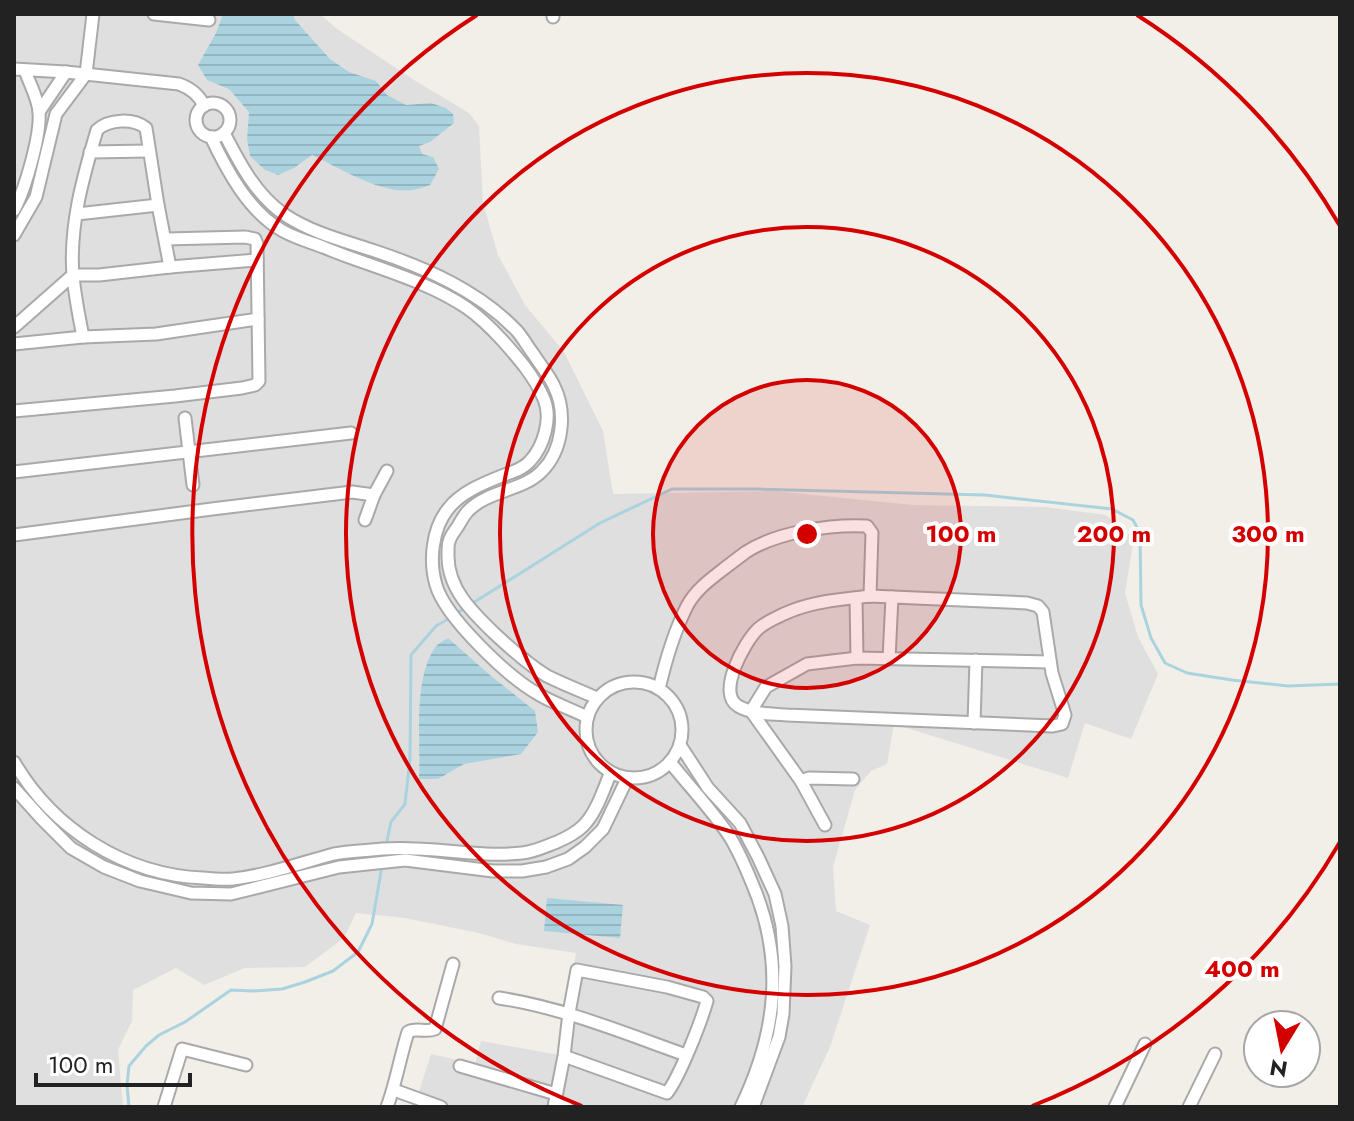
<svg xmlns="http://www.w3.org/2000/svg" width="1354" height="1121" viewBox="0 0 1354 1121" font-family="Jost,sans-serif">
<defs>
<pattern id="water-rules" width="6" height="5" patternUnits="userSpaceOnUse" patternTransform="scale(2)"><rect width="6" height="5" fill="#aad3df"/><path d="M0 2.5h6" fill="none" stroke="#92b5bf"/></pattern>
</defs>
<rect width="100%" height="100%" fill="#f2efe9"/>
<polygon fill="#e0dfdf" points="14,14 320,14 337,29 414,80 469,113 479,126 483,203 498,255 525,305 564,352 603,431 613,494 773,491 913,505 1045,507 1106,515 1134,538 1125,593 1138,637 1158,674 1131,739 1085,723 1068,778 894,724 887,764 871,771 855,790 833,867 836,911 870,925 830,1047 802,1107 414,1107 431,1054 475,1064 481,1041 559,1055 576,953 516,944 479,933 405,918 356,913 344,938 305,967 245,968 204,985 176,968 133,990 132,1021 118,1050 123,1107 14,1107"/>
<g fill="url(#water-rules)">
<path d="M223 14H293L295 20 330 59 349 72 376 81 387 95 406 105 431 103 446 108 453 114 454 123 430 142 419 146 422 154 433 157 439 169 430 185C425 187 418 189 412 190 380 194 340 168 312 155L294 168 278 175 265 170 250 156 247 139 249 112 229 89 207 80 198 65 216 33Z"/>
<path d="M448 638 491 676 535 711 538 732 521 754 464 764 438 779H419C421 739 413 683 434 649 437 644 443 641 448 638Z"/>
<polygon points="547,898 623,905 620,938 544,931"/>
</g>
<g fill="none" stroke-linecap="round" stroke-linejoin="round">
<g stroke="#aad3df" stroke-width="3">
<polyline points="457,613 600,523 672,489 757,489 985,495 1112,509 1133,520 1140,533 1141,605 1151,638 1165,663 1187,673 1232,680 1288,686 1340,684"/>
<polyline points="383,859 391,822 405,804 410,759 411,655 436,626 450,618"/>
<polyline points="129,1107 127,1085 129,1066 146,1046 159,1035 185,1022 231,990 253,991 282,989 305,982 333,971 358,952 372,924 382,866"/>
</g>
<defs>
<g id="street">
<polyline points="154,14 209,20"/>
<polyline points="553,17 553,14"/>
<path d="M14 69 66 72 179 84C190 88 199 94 204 106"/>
<circle cx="213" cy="120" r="17"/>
<polyline points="39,112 66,72"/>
<path d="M224 133C240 164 256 195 285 215 312 233 345 241 375 251 426 268 479 291 517 331 523 338 528 347 534 355 541 366 549 375 554 386 567 412 563 450 542 471 523 491 488 490 468 511 464 515 461 521 458 526 455 531 450 536 449 542 448 544 448 551 448 554 447 588 472 612 495 634 511 649 529 665 547 676 563 684 581 691 597 698"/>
<path d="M211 137C227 171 249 212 283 231 295 238 310 242 323 247 371 267 424 279 467 308 480 317 492 329 503 341 519 359 534 376 544 399 552 418 544 446 530 461 523 469 513 472 504 475 484 483 461 492 448 509 432 529 429 561 436 585 445 617 508 677 538 694 553 703 571 709 587 717"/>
<polyline points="90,152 149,151"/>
<path d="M14 210C25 190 41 135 39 112 38 98 29 83 25 70"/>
<polyline points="77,214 158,205"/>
<polyline points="14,235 36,197 56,114 86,74 93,14"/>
<polyline points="170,267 257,260"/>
<path d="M14 327 73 275H99L170 267 158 205 146 128C133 118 109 119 97 130 83 177 69 226 73 276 75 296 79 317 83 337"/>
<polyline points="14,344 83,337 156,334 258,319"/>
<polyline points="14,411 175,396 242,388 255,385 259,381 257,244 255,239 245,237 166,239"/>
<polyline points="185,418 193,485"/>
<polyline points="14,472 351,433"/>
<polyline points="365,520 374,495"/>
<polyline points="14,535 212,509 352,492 374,495 387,471"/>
<path d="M870 596 1027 603 1038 606 1043 612 1052 673 1065 715 1062 724 1053 726 787 715C772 714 751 714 738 706 716 693 745 641 758 629 764 623 783 614 791 611 816 601 844 599 870 596Z"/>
<polyline points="856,598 857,658"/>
<polyline points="889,659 892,597"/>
<circle cx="634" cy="730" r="48"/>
<path d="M659 689C665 663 675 630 687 606 695 591 708 581 721 571 730 564 738 558 746 552 777 532 831 524 867 526L872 533 870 596"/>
<polyline points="974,723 976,660"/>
<polyline points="680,745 708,788 740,823 758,857 775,894 782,926 785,966 783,1014 779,1037 753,1107"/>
<path d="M14 762C53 829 125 875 203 878 213 879 223 880 233 879 268 875 300 863 334 854 349 851 366 851 382 849 429 845 475 858 522 853 534 852 546 846 557 842 566 838 576 833 583 826 597 812 603 790 611 772"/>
<path d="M670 762C689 786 711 809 728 834 738 849 745 866 752 883 785 960 777 1032 741 1107"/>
<polyline points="801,781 809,778 853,779"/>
<polyline points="14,788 42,819 71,848 104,867 140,881 191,893 231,894 339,867 405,860 493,871 522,871 546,867 568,859 585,847 603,829 627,779"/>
<polyline points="825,825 801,781 751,711 766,687 807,664 857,658 1050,662"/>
<path d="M499 998C564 1008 624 1033 686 1055"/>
<polyline points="460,1066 556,1094"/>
<polyline points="394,1090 441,1107"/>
<polyline points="555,1102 567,1107"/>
<polyline points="164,1107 182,1049 246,1065"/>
<path d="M387 1107C396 1083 400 1057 408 1032 416 1027 426 1033 435 1029L453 964"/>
<path d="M554 1107 564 1056 569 1013 577 970 667 987 703 997 707 1001C701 1022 680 1076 667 1093L564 1056"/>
<polyline points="1115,1107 1145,1044"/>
<polyline points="1189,1107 1215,1054"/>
</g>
</defs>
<use href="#street" stroke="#a9a9a9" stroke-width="15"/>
<use href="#street" stroke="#fff" stroke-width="11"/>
</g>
<circle cx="807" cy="534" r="154" fill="#d40000" fill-opacity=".12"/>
<g fill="none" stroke="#d40000" stroke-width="4">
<circle cx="807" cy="534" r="154"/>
<circle cx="807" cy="534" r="307"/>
<circle cx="807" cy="534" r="461"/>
<path d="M1340 842A615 615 0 0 1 1032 1106M582 1106A615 615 0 0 1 477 15M1137 15A615 615 0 0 1 1340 226"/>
</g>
<circle cx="807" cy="534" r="12" fill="#d40000" stroke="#fff" stroke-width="4"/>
<g font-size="24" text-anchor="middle" font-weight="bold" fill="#d40000" stroke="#fff" stroke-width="8" stroke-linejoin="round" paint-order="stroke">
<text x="961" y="542">100 m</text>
<text x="1114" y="542">200 m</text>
<text x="1268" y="542">300 m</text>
<text x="1242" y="977">400 m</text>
</g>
<rect width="1354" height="1121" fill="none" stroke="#222222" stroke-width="32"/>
<g transform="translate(1282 1049) rotate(190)"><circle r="38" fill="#ffffff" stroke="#a7a7a7" stroke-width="2"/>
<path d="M0-6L14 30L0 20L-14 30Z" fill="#d40000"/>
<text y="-12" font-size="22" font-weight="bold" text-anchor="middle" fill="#222222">N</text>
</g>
<path d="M36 1073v12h154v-12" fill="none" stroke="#222222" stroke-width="4"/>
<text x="48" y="1073" font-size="24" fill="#222222" stroke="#ffffff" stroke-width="6" paint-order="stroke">100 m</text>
</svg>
